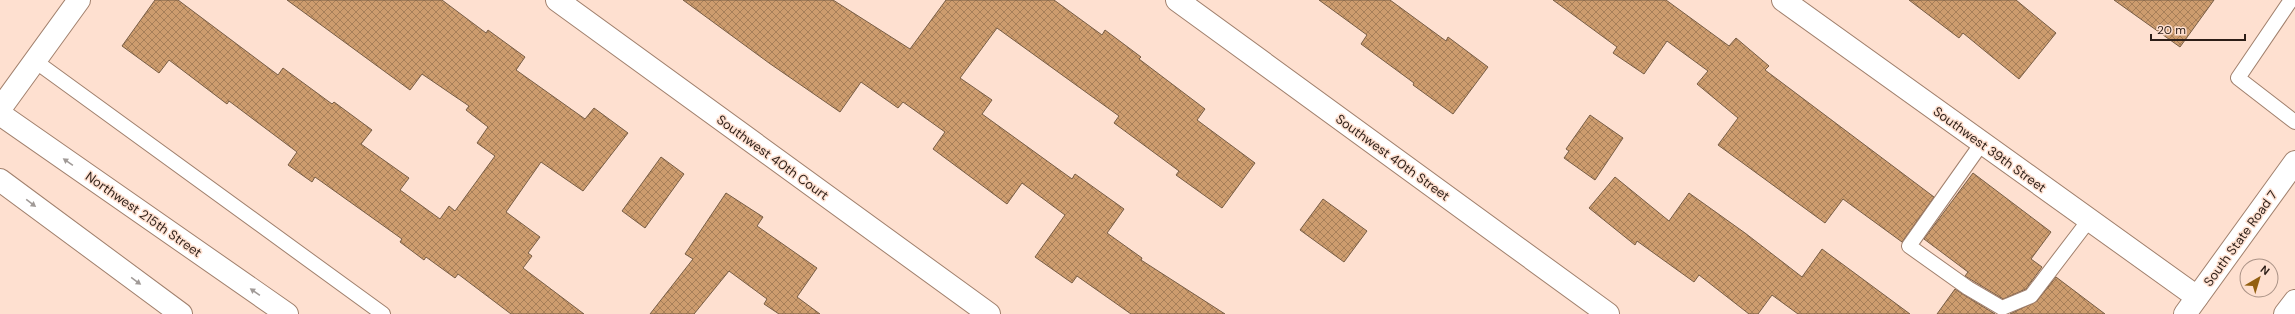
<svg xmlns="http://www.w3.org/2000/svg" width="2295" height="314" viewBox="0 0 2295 314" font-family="'DM Sans',sans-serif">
<defs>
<pattern id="building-cross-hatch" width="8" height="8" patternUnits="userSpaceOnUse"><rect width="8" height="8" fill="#cd9c6e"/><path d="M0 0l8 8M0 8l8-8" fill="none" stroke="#a77f59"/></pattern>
</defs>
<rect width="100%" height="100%" fill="#fee0d0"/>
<g fill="url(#building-cross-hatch)" stroke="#775d45">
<polygon points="155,0 178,0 278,75 283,68 332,104 334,102 372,130 361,144 409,178 400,190 440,219 449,206 455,211 495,156 477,143 488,127 466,110 469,106 422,74 410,90 287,0 442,0 486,33 488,30 525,57 516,70 585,119 594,108 628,133 583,191 541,162 506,212 540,237 528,253 532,256 523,268 584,314 511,314 458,274 455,278 426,257 424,260 400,242 402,239 315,177 312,182 288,165 297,152 229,101 227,104 169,60 159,73 122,46"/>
<polygon points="683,0 833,0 910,49 946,0 1054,0 1102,35 1105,30 1141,57 1139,59 1205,109 1197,120 1255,163 1222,208 1176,175 1179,171 1114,123 1119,116 997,28 960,78 992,100 982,114 1072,179 1075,174 1124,209 1107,233 1142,258 1141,260 1225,314 1131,314 1077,276 1072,283 1035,257 1065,215 1022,183 1007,204 933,149 945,132 903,102 898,108 861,82 840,112 769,63"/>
<polygon points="1319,0 1390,0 1446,41 1448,37 1488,67 1453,114 1413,85 1414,83 1361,44 1367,35"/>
<polygon points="1553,0 1666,0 1729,46 1736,38 1769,66 1765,70 1934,197 1902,242 1843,199 1825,223 1718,145 1738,118 1697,84 1708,71 1667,41 1644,74 1613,53 1617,47"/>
<polygon points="1909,0 2016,0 2056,33 2019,79 1963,33 1959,38"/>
<polygon points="2114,0 2214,0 2180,47"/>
<polygon points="1590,115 1623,138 1595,180 1564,158 1569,151 1566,149"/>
<polygon points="661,157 684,174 645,228 622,211"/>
<polygon points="1973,173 2051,232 2031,259 2042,267 2026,289 2003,299 1965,276 1968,272 1924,239"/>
<polygon points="1615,177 1669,221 1689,193 1745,233 1802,277 1822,249 1910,314 1798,314 1772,295 1758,314 1749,314 1699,275 1694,282 1637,241 1635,245 1589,208"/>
<polygon points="726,193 763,217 757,226 817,268 797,297 820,314 779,314 764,304 767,299 729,271 694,314 650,314 693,259 685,254"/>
<polygon points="1323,199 1367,231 1344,262 1300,230"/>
<polygon points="2056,277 2105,314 2010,314 2037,301"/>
<polygon points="1955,289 1964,295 1995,314 1937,314"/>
</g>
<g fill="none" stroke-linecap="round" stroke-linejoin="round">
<defs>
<g id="lane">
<polyline points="2291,0 2238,78 2295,122"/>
<polyline points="35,61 383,314"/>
<polyline points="1982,143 1909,246 1968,288 2002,308 2031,296 2089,220"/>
</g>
<g id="street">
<polyline points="557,0 989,314"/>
<polyline points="1177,0 1608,314"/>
<polyline points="1783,0 2197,297"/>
</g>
<polyline id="secondary" points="0,109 79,0"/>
<g id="primary">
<polyline points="0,114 287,314"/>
<polyline points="0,180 181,314"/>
<polyline points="2185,314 2295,162"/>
<polyline points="2285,314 2295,301"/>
</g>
</defs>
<use href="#lane" stroke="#a1806d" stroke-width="16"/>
<use href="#street" stroke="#a1806d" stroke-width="24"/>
<use href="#secondary" stroke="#a1806d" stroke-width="24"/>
<use href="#primary" stroke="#a1806d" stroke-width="24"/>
<use href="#lane" stroke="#fff" stroke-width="14"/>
<use href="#street" stroke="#fff" stroke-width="22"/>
<use href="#secondary" stroke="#fff" stroke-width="22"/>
<use href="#primary" stroke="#fff" stroke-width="22"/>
</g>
<defs><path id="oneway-solid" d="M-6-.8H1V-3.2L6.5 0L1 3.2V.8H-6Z"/></defs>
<g fill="#a09a97">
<use href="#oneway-solid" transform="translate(68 162) rotate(-145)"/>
<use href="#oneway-solid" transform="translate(31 203) rotate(37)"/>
<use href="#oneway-solid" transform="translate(136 281) rotate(36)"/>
<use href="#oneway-solid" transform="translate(255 292) rotate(-145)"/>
</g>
<g text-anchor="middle" stroke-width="3" stroke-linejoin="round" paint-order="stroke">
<g font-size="13" fill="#2c1e17" stroke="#fee0d0">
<text transform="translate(1990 149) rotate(36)" y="5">Southwest 39th Street</text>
<text transform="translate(773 157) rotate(36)" y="5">Southwest 40th Court</text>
<text transform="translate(1393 157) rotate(36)" y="5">Southwest 40th Street</text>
<text transform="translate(144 214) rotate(35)" y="5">Northwest 215th Street</text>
<text transform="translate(2240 238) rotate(-54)" y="5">South State Road 7</text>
</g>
</g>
<g transform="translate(2259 278) rotate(38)"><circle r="19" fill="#fee0d0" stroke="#aa9286"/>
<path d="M0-3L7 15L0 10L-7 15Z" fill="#925f10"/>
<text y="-6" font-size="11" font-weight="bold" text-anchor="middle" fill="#2c1e17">N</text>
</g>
<path d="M2151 34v6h94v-6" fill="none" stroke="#2c1e17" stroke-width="2"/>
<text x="2157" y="34" font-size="12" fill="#2c1e17" stroke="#fee0d0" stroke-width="3" paint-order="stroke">20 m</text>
</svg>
